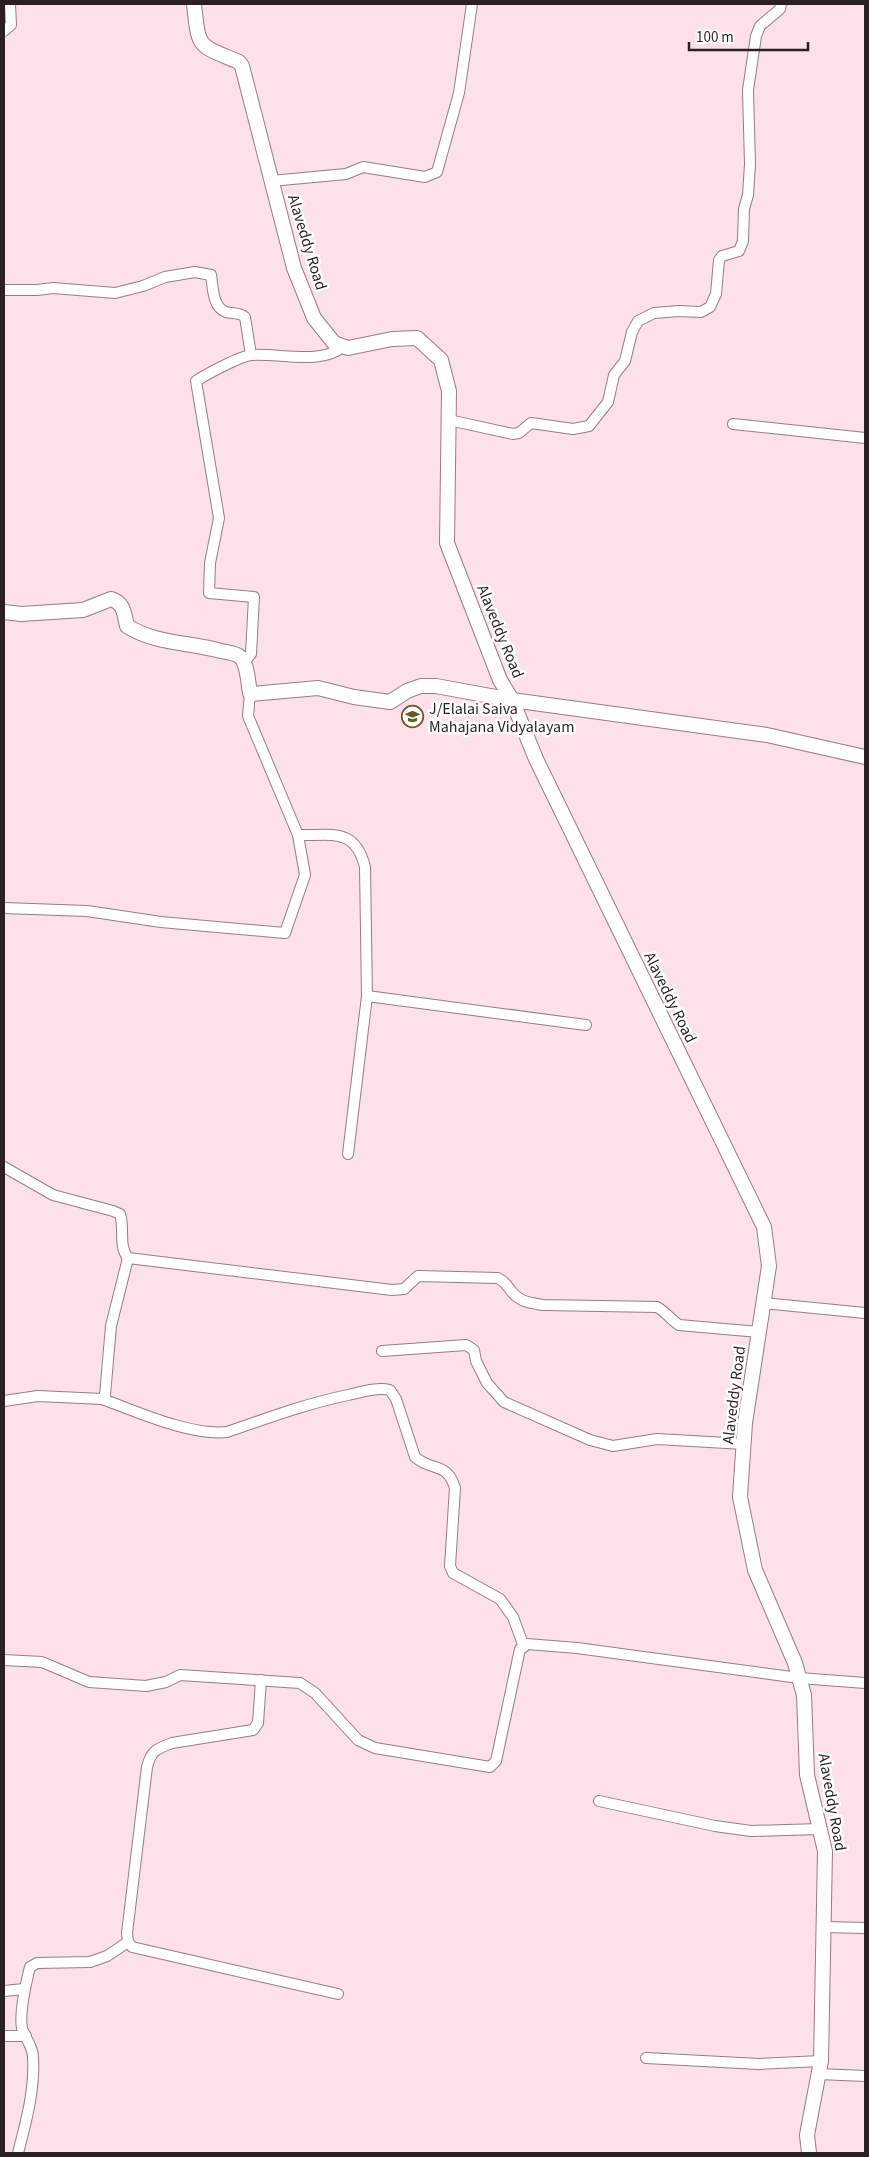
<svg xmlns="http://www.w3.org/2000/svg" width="869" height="2157" viewBox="0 0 869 2157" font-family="'Source Sans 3',sans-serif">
<rect width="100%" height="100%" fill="#fde1e8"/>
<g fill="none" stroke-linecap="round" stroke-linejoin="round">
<defs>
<g id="street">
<polyline points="4,31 11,25 10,4"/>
<polyline points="271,181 346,174 363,167 425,177 437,172 459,93 472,4"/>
<path d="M4 290H37L53 288 115 293 143 286 165 277 195 272 211 275C213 286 212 307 226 312 233 314 239 312 245 317L251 355"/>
<polyline points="449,420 513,434 519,433 531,423 573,429 589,426 608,402 614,375 625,361 632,332 638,321 654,313 679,311 701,312 710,307 716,294 719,260 722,256 739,251 743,241 744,209 748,195 750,164 748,90 756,36 760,26 780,9 781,4"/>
<polyline points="733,424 865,438"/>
<path d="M244 662 251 654 254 597 209 593 210 563 219 518 196 381C207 374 240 356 252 355 278 353 322 365 342 347"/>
<path d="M298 835C332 836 355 827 365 867L367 996 348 1154"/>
<polyline points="4,908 87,911 161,922 285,933 305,875 298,835 248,716 250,693"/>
<polyline points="367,996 586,1025"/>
<path d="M4 1167 53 1195 113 1211 120 1214C125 1230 118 1245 128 1258L392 1290 404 1289 418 1276 498 1278C506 1282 507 1286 512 1292 520 1302 531 1303 543 1305L657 1307C666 1312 670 1319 679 1325L759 1332"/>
<polyline points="763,1303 865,1313"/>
<polyline points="382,1351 466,1345 474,1350 476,1361 487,1383 504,1402 590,1440 613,1446 657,1439 744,1444"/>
<path d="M102 1399C136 1411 190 1436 227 1432 268 1418 305 1404 348 1395 361 1392 377 1387 390 1390L396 1399 415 1457C432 1472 447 1461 455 1488L450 1566 453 1573 500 1599 513 1617 524 1647"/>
<polyline points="4,1401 38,1396 102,1399 105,1395 111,1326 128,1258"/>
<polyline points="4,1660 42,1662 89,1682 146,1686 166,1682 180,1675 300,1683 315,1693 358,1740 375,1748 490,1767 496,1761 520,1649 527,1644 577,1648 799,1678 865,1683"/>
<path d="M261 1680 258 1723 253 1730 172 1743C156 1749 151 1751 147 1767L127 1933 128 1942 132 1947 338 1994"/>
<polyline points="599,1801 715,1826 751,1831 820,1829"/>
<polyline points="824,1927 865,1928"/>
<polyline points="4,1991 24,1989"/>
<polyline points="4,2036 26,2036"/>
<polyline points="646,2058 759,2064 821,2061"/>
<polyline points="818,2074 865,2076"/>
<path d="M18 2153C26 2122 35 2090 33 2057 33 2046 25 2039 22 2028 19 2012 26 1983 30 1967L37 1963 90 1962 107 1956 128 1942"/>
</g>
<g id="secondary">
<path d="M194 4C199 50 197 44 239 62L242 66 294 268 314 318 334 343 348 348 392 339 417 338 441 360 449 391 447 543 500 680 512 700 536 759 764 1227 769 1266 745 1423 740 1497 755 1570 795 1663 804 1695 807 1775 825 1851 821 2061 807 2135 809 2153"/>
<path d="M4 612 21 614 83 610 111 599C124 603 124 613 127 626 155 644 189 642 221 651 226 652 235 653 239 656 248 662 248 684 250 693L252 694 318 688 354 697 390 702 407 691 421 686H436L512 700 767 735 865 757"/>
</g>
</defs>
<use href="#street" stroke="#9a7b83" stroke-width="12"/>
<use href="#secondary" stroke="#9a7b83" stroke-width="16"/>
<use href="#street" stroke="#fff" stroke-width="10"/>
<use href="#secondary" stroke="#fff" stroke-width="14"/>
</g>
<defs>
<symbol id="school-ring" viewBox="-11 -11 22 22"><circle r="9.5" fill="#fff" stroke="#695927" stroke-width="1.5"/><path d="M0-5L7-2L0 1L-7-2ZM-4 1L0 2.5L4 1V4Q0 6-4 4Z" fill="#695927"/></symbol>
</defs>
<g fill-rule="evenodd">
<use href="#school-ring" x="400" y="704" width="25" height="25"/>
</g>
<g text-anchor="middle" stroke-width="5" stroke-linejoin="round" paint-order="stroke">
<g font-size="16" fill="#2c1f22" stroke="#fff">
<text transform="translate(308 242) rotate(73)" y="6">Alaveddy Road</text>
<text transform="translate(501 631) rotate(68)" y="6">Alaveddy Road</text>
<text transform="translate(671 997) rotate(64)" y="6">Alaveddy Road</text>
<text transform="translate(733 1395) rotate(-83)" y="6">Alaveddy Road</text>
<text transform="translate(833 1802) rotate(80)" y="6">Alaveddy Road</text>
</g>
<g font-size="16" fill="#2c1f22" stroke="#fff" text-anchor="start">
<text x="429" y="714">J/Elalai Saiva<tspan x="429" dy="18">Mahajana Vidyalayam</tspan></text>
</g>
</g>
<rect width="869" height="2157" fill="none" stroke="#2c1f22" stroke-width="10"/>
<path d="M689 42v8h119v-8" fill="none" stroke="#2c1f22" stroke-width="2.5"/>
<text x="696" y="42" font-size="15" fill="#2c1f22" stroke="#ffffff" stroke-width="4" paint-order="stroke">100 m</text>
</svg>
